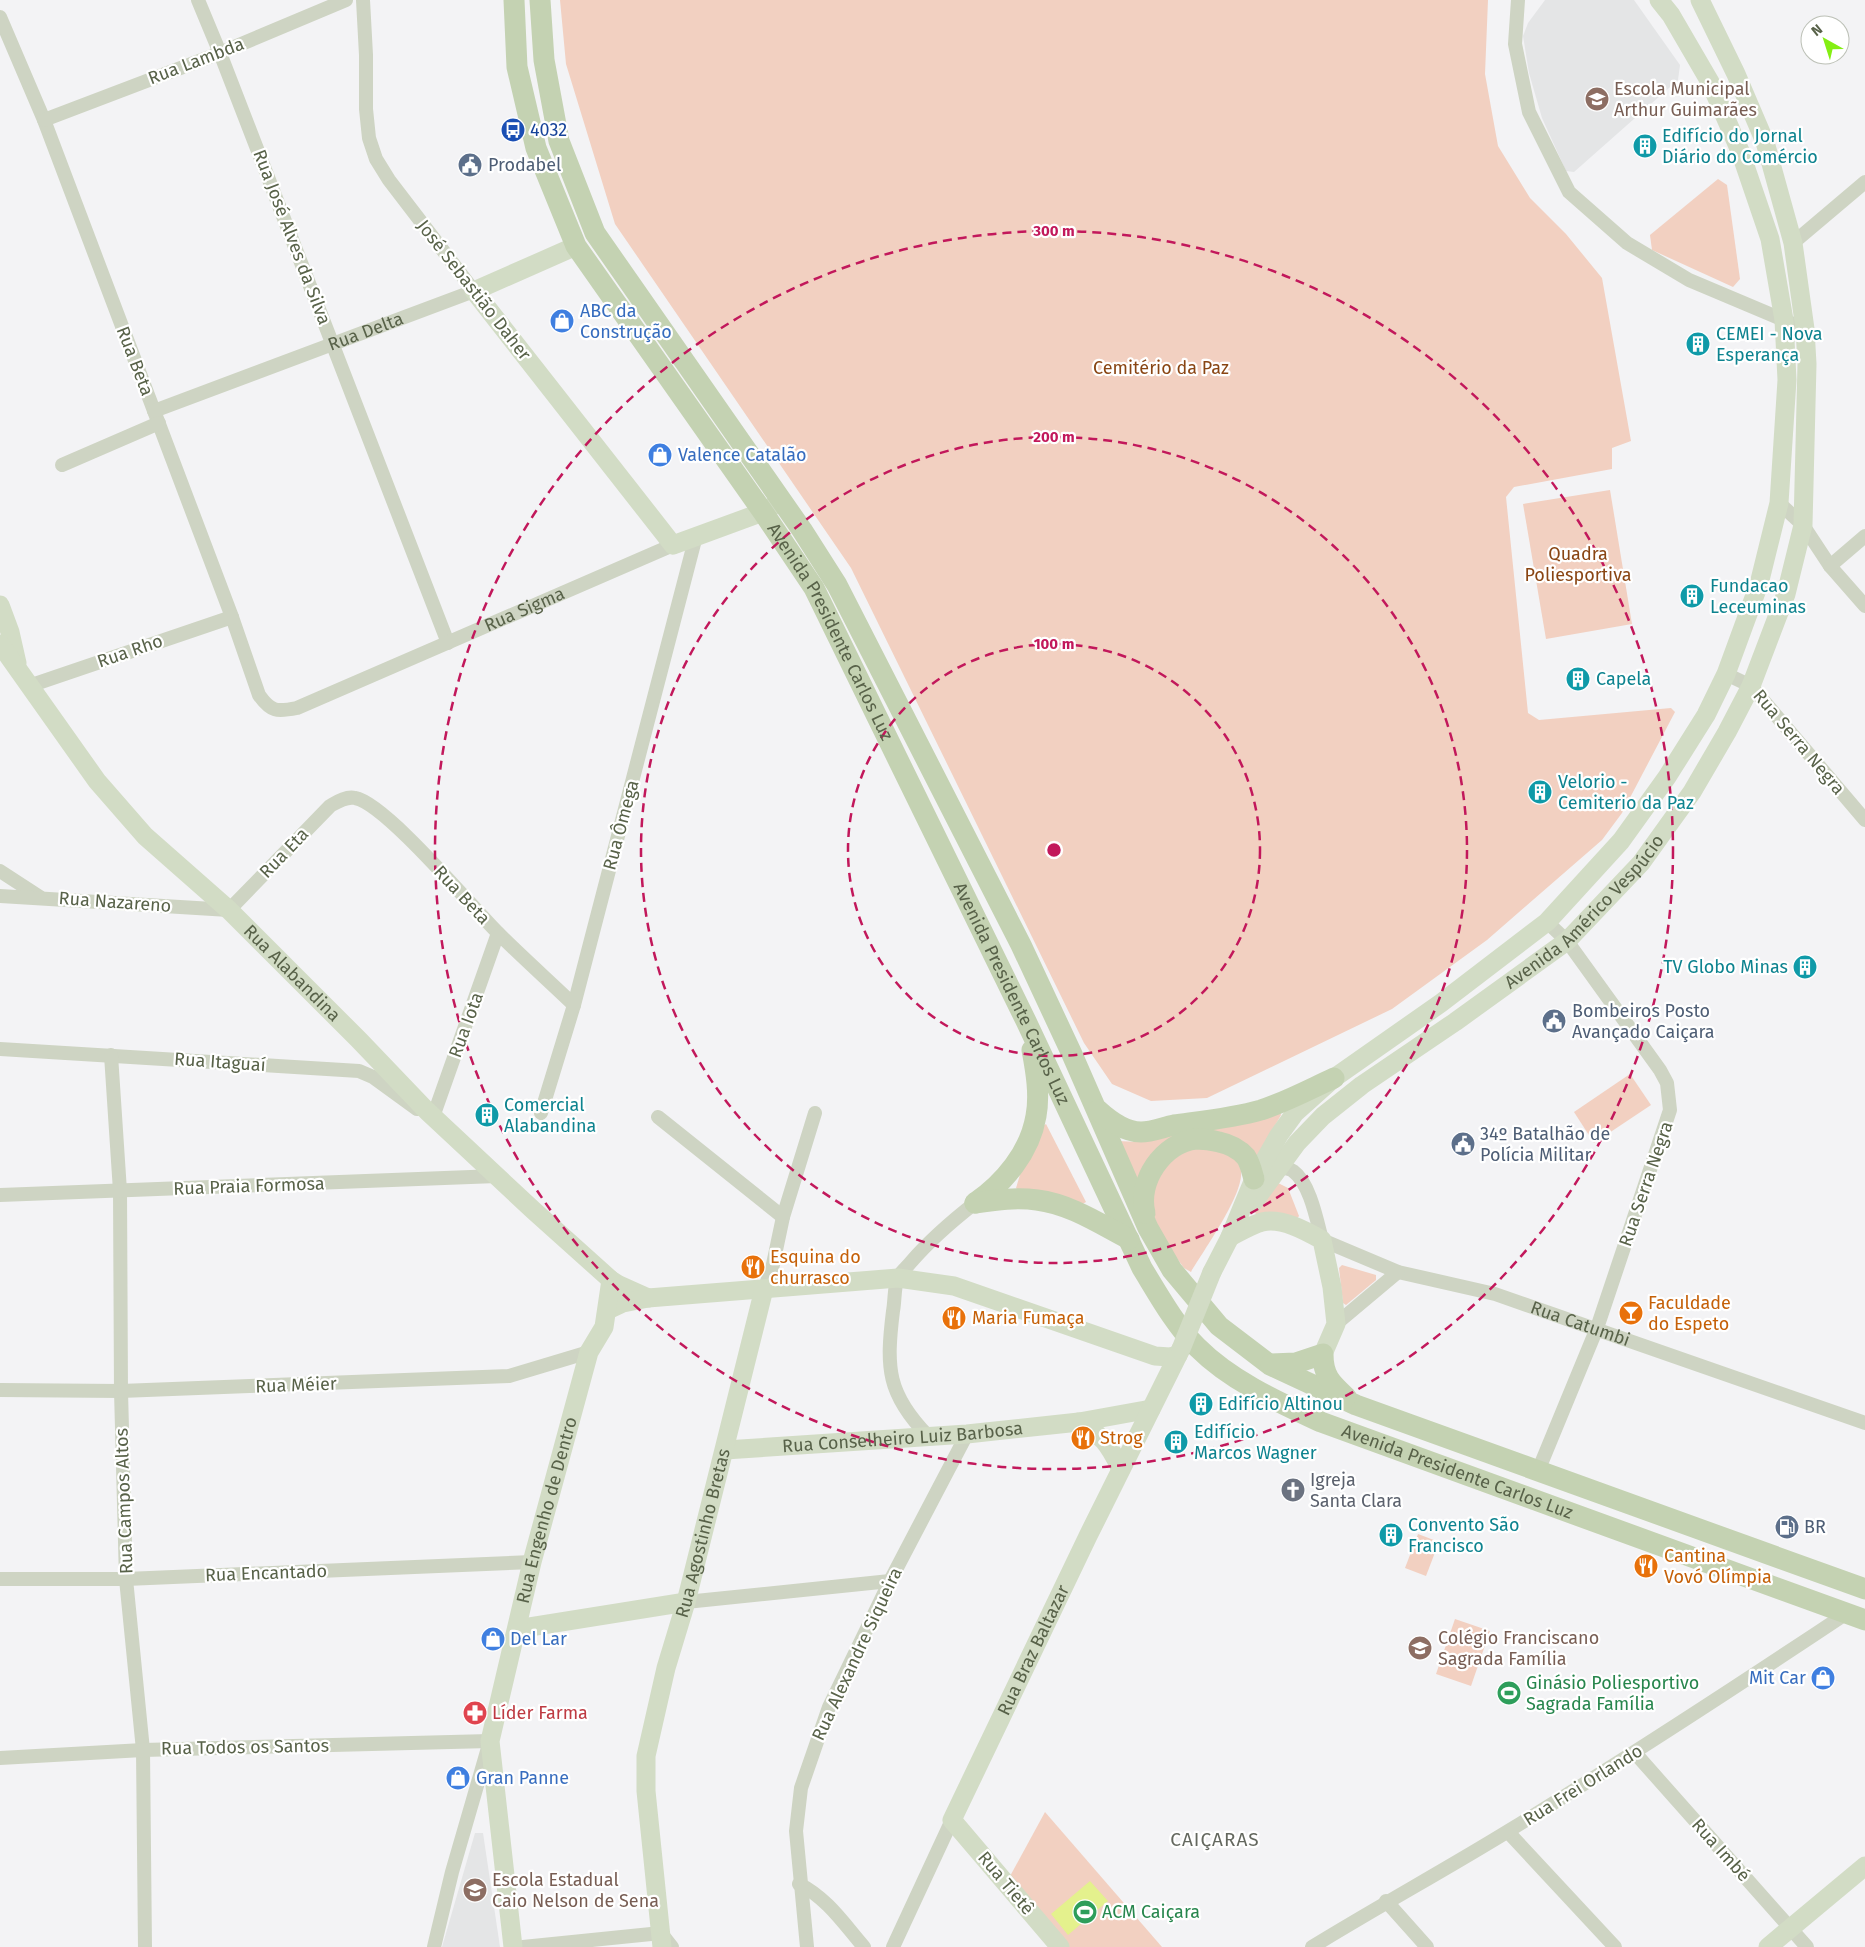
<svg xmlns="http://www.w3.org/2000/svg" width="1865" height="1947" viewBox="0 0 1865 1947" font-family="'Fira Sans',sans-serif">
<rect width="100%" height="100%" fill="#f3f3f5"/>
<g fill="#e4e5e6">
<polygon points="1545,0 1634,0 1680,65 1678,80 1574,172 1566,171 1542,118 1529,73 1523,36 1528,23"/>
<polygon points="475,1833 483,1833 500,1947 442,1947"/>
</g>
<g fill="#f2d0c1">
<polygon points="560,0 1488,0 1485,74 1498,146 1530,198 1566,234 1602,278 1631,441 1612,448 1612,469 1514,487 1506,497 1528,713 1539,720 1671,708 1675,712 1622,813 1602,840 1487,940 1392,1009 1207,1098 1151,1101 1112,1084 1084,1043 851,568 615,224 566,64"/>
<polygon points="1718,179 1727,185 1740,279 1733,287 1652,250 1650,235"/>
<polygon points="1610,490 1632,624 1546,639 1523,504"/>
<polygon points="1630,1074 1651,1105 1594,1143 1574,1112"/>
<polygon points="1280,1111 1281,1115 1257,1157 1210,1132 1138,1181 1118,1141 1139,1142"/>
<path d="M1046 1124 1086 1202 1079 1206 1022 1194 1016 1188C1022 1170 1030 1133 1046 1124Z"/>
<path d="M1195 1146 1232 1153C1235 1159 1241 1165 1241 1171 1244 1194 1204 1250 1191 1272L1184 1268 1165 1242 1155 1219 1152 1187 1165 1164Z"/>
<polygon points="1278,1183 1288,1188 1299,1216 1296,1220 1258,1216 1255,1213 1256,1208"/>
<polygon points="1342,1265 1376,1275 1376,1280 1346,1305 1343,1303 1339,1268"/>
<polygon points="1418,1534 1439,1542 1426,1576 1405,1568"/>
<polygon points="1455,1619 1490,1631 1471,1686 1436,1674"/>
<polygon points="1045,1812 1162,1947 1068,1947 1009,1878"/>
</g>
<polygon fill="#e4f18d" points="1090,1881 1108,1901 1068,1935 1051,1914"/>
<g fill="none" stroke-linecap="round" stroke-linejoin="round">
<g stroke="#ced4c3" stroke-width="14">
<polyline points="198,0 220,53 448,643"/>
<polyline points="1518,0 1515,44 1529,112 1569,192 1627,243 1689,280 1805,329"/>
<path id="s1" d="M0 17 44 120 232 617 259 695C271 712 277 712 297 708L673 545"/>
<polyline points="44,120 220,53 346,0"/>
<polyline points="1793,243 1865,182"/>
<path id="s2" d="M154 411 474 291 389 180 376 159 369 138 366 109V55L363 0"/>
<polyline points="62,465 159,423"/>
<polyline points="1779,503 1803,525 1830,566 1865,606"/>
<polyline points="1830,566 1865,536"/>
<polyline points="1726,674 1751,686 1865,820"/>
<polyline points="29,686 232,617"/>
<polyline points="0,871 40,897"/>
<path d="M0 896 229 910 330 806C337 802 346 796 355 798 385 803 471 906 497 932 522 957 549 981 574 1005"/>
<polyline points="0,1049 359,1071 373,1077 417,1109"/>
<polyline points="111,1055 120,1191 121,1391 126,1579 143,1750 145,1947"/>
<polyline points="541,1113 574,1005 696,536"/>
<polyline points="433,1117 498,933"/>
<polyline points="658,1117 783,1217"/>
<path id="s3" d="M1278 1167C1283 1168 1289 1168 1293 1171 1310 1183 1317 1221 1322 1240L1398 1272 1495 1294 1865 1423"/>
<polyline points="0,1195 497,1176"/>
<polyline points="764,1289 772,1269 783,1217 815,1113"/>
<polyline points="1336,1324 1398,1272"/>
<polyline points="0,1390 121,1391 509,1376 589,1352"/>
<path d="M928 1436C887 1394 886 1368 893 1311 895 1301 894 1286 898 1277 901 1272 907 1267 911 1262 930 1240 952 1221 975 1203"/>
<polyline points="1538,1471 1597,1328 1670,1110 1667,1083 1660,1070 1567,941 1547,922"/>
<polyline points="0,1579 126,1579 532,1562"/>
<polyline points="686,1602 890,1581"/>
<polyline points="1635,1753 1807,1947"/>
<polyline points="0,1758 143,1750 490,1741 452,1872 434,1947"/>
<polyline points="1508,1832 1615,1947"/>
<path d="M799 1884C827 1898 844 1924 864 1947"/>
<polyline points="1386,1901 1427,1947"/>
<polyline points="523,1947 661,1933 672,1947"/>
<polyline points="807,1947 796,1831 801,1788 829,1707 890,1581 967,1434"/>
<polyline points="893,1947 952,1820"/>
<path d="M1312 1947C1377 1907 1445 1870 1510 1830 1624 1760 1736 1687 1847 1613"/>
</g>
<g stroke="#d2dcc5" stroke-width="19">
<polyline points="576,246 474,291 673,545 763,512 776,504"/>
<polyline points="0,605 10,632 17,663"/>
<path id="s4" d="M0 644 97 781 145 836 229 910 359 1040 427 1111 533 1210 611 1280 619 1285 648 1298"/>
<path id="s5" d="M1253 1203 1297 1143 1323 1116 1362 1085 1455 1022 1567 941 1641 863 1692 792 1727 732 1751 686 1786 594 1803 525 1807 364 1805 329 1793 243 1765 142 1736 74 1700 0"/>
<path d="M1230 1237C1240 1232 1251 1225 1262 1222 1281 1217 1306 1231 1322 1240L1332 1287 1336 1324 1323 1354"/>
<polyline points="1212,1272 1230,1237 1254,1179 1279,1135 1295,1113 1334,1078 1441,1003 1547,922 1621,841 1667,777 1706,715 1726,674 1759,584 1779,503 1787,380 1784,320 1770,239 1740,151 1710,82 1671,15 1659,0"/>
<polyline points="608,1310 623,1303 648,1298 898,1278 954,1286 1155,1356 1170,1357 1178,1355"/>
<path d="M1079 1422C1103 1436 1108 1443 1121 1469"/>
<path id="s6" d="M725 1450 967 1434 1079 1422 1151 1409"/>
<polyline points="517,1629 686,1602"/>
<path id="s7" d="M513 1947 490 1741 532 1562 589 1352 604 1327 611 1280"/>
<path id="s8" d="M662 1947 646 1791V1756L666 1668 686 1602 764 1289"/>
<path id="s9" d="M1060 1947 952 1820 1088 1536 1181 1349"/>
<polyline points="1768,1947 1865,1866"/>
</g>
<g stroke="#c4d2b2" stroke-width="21">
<path id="s10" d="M514 0 517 67 536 148 576 246 763 512 814 588 1026 1021 1142 1268C1158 1294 1175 1325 1197 1347 1231 1381 1278 1402 1321 1422L1865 1620"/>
<polyline points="540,0 544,60 559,141 595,233 802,530 837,585 1021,945 1071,1052 1148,1228 1172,1270 1219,1326 1270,1365 1356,1405 1865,1589"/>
<path d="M1098 1110C1109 1120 1124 1132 1141 1132 1151 1132 1164 1127 1174 1125 1203 1121 1233 1118 1261 1110 1286 1102 1310 1089 1334 1078"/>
<path d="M975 1203C1004 1183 1030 1152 1036 1116 1040 1095 1036 1071 1032 1050"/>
<path d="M975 1203C996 1200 1016 1197 1037 1200 1070 1204 1100 1224 1129 1239"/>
<path d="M1145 1213C1137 1181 1163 1143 1196 1139 1204 1139 1212 1140 1219 1142 1229 1144 1239 1149 1246 1157 1250 1163 1252 1172 1254 1179"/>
<path d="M1271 1364 1296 1363 1323 1354C1323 1376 1331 1383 1346 1397"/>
</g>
<polyline stroke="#d2dcc5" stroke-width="19" points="1181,1349 1212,1272"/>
</g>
<g fill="none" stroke="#c2185b" stroke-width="2.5" stroke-dasharray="9 6">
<circle cx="1054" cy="850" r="206"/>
<circle cx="1054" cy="850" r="413"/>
<circle cx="1054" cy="850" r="619"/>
</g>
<defs>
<symbol id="school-disc" viewBox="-11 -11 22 22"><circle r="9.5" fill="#8d6e63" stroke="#fff"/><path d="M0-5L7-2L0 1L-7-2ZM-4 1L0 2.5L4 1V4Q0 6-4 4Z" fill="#fff"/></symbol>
<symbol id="bus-disc" viewBox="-11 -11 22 22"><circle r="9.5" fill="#1a4fb4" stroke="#fff"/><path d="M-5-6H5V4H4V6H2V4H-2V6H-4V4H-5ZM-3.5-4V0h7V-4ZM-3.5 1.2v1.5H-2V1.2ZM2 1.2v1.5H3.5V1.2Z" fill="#fff"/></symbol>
<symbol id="building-disc" viewBox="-11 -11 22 22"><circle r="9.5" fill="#0f9aa8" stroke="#fff"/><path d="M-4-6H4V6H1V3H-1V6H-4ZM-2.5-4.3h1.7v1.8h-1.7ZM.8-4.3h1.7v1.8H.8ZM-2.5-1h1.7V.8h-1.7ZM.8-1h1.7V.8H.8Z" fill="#fff"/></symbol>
<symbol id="civic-disc" viewBox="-11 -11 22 22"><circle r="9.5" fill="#5c6f8a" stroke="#fff"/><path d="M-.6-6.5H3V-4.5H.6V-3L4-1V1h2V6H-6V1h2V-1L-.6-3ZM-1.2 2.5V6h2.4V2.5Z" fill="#fff"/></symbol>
<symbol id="shop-disc" viewBox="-11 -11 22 22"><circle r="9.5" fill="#3f7fe0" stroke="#fff"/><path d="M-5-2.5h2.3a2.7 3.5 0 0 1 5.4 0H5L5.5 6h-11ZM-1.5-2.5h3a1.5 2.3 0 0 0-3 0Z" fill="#fff"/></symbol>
<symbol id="restaurant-disc" viewBox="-11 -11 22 22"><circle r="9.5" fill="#e8710a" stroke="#fff"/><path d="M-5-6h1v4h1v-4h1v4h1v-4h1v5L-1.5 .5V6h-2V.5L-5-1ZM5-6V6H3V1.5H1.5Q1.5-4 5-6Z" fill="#fff"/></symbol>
<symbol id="bar-disc" viewBox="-11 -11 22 22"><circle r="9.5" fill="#e8710a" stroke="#fff"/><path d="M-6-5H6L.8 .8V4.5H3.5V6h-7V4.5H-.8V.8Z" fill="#fff"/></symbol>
<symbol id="church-disc" viewBox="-11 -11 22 22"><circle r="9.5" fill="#6b7280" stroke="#fff"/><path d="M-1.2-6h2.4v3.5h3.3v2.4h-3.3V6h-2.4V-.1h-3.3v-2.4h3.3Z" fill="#fff"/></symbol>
<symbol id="fuel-disc" viewBox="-11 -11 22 22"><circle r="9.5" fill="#5c6f8a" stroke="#fff"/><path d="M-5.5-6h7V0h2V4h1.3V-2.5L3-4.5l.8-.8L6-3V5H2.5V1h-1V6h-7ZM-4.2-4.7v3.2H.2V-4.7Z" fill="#fff"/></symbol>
<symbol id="stadium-disc" viewBox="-11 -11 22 22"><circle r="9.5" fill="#2e9e5b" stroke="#fff"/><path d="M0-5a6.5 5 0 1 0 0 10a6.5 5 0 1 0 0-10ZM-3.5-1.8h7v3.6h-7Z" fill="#fff"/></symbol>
<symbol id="pharmacy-disc" viewBox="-11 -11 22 22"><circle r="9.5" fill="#e0444e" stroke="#fff"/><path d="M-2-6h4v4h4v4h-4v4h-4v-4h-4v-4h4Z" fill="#fff"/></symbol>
</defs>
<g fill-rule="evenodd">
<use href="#school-disc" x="1583" y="85" width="28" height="28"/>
<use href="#bus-disc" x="499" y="116" width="28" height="28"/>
<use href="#building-disc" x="1631" y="132" width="28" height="28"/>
<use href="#civic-disc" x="456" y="151" width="28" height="28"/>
<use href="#shop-disc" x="548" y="307" width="28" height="28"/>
<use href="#building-disc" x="1684" y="330" width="28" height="28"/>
<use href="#shop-disc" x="646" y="441" width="28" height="28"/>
<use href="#building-disc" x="1678" y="582" width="28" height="28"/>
<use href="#building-disc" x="1564" y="665" width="28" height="28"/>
<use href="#building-disc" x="1526" y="778" width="28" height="28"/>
<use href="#building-disc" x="1791" y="953" width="28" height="28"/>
<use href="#civic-disc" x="1540" y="1007" width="28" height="28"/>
<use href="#building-disc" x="473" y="1101" width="28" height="28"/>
<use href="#civic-disc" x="1449" y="1130" width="28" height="28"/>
<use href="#restaurant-disc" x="739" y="1253" width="28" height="28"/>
<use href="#bar-disc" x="1617" y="1299" width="28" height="28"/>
<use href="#restaurant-disc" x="940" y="1304" width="28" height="28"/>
<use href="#building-disc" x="1187" y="1390" width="28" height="28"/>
<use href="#restaurant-disc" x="1069" y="1424" width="28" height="28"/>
<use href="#building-disc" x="1162" y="1428" width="28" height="28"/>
<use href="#church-disc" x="1279" y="1476" width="28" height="28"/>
<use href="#fuel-disc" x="1773" y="1513" width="28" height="28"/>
<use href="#building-disc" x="1377" y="1521" width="28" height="28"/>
<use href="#restaurant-disc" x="1632" y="1552" width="28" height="28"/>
<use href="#shop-disc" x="479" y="1625" width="28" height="28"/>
<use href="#school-disc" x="1406" y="1634" width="28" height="28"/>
<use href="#shop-disc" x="1809" y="1664" width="28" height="28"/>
<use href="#stadium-disc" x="1495" y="1679" width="28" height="28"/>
<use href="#pharmacy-disc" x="461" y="1699" width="28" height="28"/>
<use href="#shop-disc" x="444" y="1764" width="28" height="28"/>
<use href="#school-disc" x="461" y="1876" width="28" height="28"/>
<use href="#stadium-disc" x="1071" y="1898" width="28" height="28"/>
</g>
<g text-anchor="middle" stroke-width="4.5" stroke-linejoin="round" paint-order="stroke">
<g font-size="18" fill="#586249" stroke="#fff">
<text transform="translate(196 61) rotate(-21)" y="6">Rua Lambda</text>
<text transform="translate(292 237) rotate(69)" y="6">Rua José Alves da Silva</text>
<text transform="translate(474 290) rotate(52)" y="6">José Sebastião Daher</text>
<text dy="6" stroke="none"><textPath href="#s2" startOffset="226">Rua Delta</textPath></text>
<text transform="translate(135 361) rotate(69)" y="6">Rua Beta</text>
<text dy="6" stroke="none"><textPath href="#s1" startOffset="1018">Rua Sigma</textPath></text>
<text dy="6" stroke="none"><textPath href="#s10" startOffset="719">Avenida Presidente Carlos Luz</textPath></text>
<text transform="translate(130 651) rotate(-19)" y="6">Rua Rho</text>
<text transform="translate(1799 742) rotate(50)" y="6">Rua Serra Negra</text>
<text transform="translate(621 825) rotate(-75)" y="6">Rua Ômega</text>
<text transform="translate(284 853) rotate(-46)" y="6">Rua Eta</text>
<text transform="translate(462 895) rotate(47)" y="6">Rua Beta</text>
<text transform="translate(115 902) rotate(4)" y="6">Rua Nazareno</text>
<text dy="6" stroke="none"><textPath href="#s5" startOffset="445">Avenida Américo Vespúcio</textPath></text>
<text dy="6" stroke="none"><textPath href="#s4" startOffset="442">Rua Alabandina</textPath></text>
<text dy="6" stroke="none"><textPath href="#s10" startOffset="1124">Avenida Presidente Carlos Luz</textPath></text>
<text transform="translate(466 1025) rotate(-70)" y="6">Rua Iota</text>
<text transform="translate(220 1062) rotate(4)" y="6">Rua Itaguaí</text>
<text transform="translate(1646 1184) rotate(-71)" y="6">Rua Serra Negra</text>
<text transform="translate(249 1186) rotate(-2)" y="6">Rua Praia Formosa</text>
<text dy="6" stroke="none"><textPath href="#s3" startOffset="364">Rua Catumbi</textPath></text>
<text transform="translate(296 1385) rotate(-2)" y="6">Rua Méier</text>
<text dy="6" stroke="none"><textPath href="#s6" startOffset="178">Rua Conselheiro Luiz Barbosa</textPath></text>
<text dy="6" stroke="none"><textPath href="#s10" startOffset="1815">Avenida Presidente Carlos Luz</textPath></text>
<text transform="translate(124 1501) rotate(-92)" y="6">Rua Campos Altos</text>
<text dy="6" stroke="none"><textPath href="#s7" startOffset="445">Rua Engenho de Dentro</textPath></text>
<text dy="6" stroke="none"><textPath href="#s8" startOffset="422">Rua Agostinho Bretas</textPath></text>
<text transform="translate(266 1573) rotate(-2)" y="6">Rua Encantado</text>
<text dy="6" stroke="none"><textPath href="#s9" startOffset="355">Rua Braz Baltazar</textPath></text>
<text transform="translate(857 1654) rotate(-65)" y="6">Rua Alexandre Siqueira</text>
<text transform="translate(245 1747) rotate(-1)" y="6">Rua Todos os Santos</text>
<text transform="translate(1583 1785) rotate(-32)" y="6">Rua Frei Orlando</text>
<text transform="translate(1721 1850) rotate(48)" y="6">Rua Imbé</text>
<text transform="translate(1006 1883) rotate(50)" y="6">Rua Tietê</text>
</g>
<g font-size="18" fill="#785e54" stroke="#fff" text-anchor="start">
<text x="1614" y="95">Escola Municipal<tspan x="1614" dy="21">Arthur Guimarães</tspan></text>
<text x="1438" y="1644">Colégio Franciscano<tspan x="1438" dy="21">Sagrada Família</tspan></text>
<text x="492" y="1886">Escola Estadual<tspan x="492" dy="21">Caio Nelson de Sena</tspan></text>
</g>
<g font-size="18" fill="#164399" stroke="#fff" text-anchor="start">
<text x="530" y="136">4032</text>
</g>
<g font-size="18" fill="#0d838f" stroke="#fff" text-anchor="start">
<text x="1662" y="142">Edifício do Jornal<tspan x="1662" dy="21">Diário do Comércio</tspan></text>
<text x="1716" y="340">CEMEI - Nova<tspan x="1716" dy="21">Esperança</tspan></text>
<text x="1710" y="592">Fundacao<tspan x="1710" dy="21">Leceuminas</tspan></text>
<text x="1596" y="685">Capela</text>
<text x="1558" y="788">Velorio -<tspan x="1558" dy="21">Cemiterio da Paz</tspan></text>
<text x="1788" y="973" text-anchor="end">TV Globo Minas</text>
<text x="504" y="1111">Comercial<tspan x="504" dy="21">Alabandina</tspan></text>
<text x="1218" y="1410">Edifício Altinou</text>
<text x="1194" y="1438">Edifício<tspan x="1194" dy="21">Marcos Wagner</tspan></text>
<text x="1408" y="1531">Convento São<tspan x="1408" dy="21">Francisco</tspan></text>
</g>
<g font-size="18" fill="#4e5e75" stroke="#fff" text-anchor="start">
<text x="488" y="171">Prodabel</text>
<text x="1572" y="1017">Bombeiros Posto<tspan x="1572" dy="21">Avançado Caiçara</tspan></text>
<text x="1480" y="1140">34º Batalhão de<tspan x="1480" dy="21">Polícia Militar</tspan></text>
<text x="1804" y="1533">BR</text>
</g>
<g font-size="18" fill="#366cbe" stroke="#fff" text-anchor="start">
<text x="580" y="317">ABC da<tspan x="580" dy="21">Construção</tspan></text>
<text x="678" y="461">Valence Catalão</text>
<text x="510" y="1645">Del Lar</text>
<text x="1806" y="1684" text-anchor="end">Mit Car</text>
<text x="476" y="1784">Gran Panne</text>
</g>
<g font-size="18" fill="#894513" stroke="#fff">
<text x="1161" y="374">Cemitério da Paz</text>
<text x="1578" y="560">Quadra<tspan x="1578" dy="21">Poliesportiva</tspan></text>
</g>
<g font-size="18" fill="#c56008" stroke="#fff" text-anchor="start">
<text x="770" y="1263">Esquina do<tspan x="770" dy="21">churrasco</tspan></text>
<text x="1648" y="1309">Faculdade<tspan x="1648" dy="21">do Espeto</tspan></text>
<text x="972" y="1324">Maria Fumaça</text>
<text x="1100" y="1444">Strog</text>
<text x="1664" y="1562">Cantina<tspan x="1664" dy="21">Vovó Olímpia</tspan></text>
</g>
<g font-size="18" fill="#5b616d" stroke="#fff" text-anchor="start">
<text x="1310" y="1486">Igreja<tspan x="1310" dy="21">Santa Clara</tspan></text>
</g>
<g font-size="18" fill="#27864d" stroke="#fff" text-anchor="start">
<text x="1526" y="1689">Ginásio Poliesportivo<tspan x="1526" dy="21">Sagrada Família</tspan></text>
<text x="1102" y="1918">ACM Caiçara</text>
</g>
<g font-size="18" fill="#be3a42" stroke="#fff" text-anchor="start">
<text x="492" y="1719">Líder Farma</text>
</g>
<g font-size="19" letter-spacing="1" fill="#64685f" stroke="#fff">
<text x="1215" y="1846">CAIÇARAS</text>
</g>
</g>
<circle cx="1054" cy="850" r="8" fill="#c2185b" stroke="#fff" stroke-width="2.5"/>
<g font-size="15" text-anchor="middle" font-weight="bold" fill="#c2185b" stroke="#fff" stroke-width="4.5" stroke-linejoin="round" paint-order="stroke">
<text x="1054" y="236">300 m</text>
<text x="1054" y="442">200 m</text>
<text x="1054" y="649">100 m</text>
</g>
<g transform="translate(1825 40) rotate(321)"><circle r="24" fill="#ffffff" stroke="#bcc0b6"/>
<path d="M0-4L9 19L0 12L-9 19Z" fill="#84ef13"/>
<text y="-8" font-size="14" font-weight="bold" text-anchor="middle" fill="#586249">N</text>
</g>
</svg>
